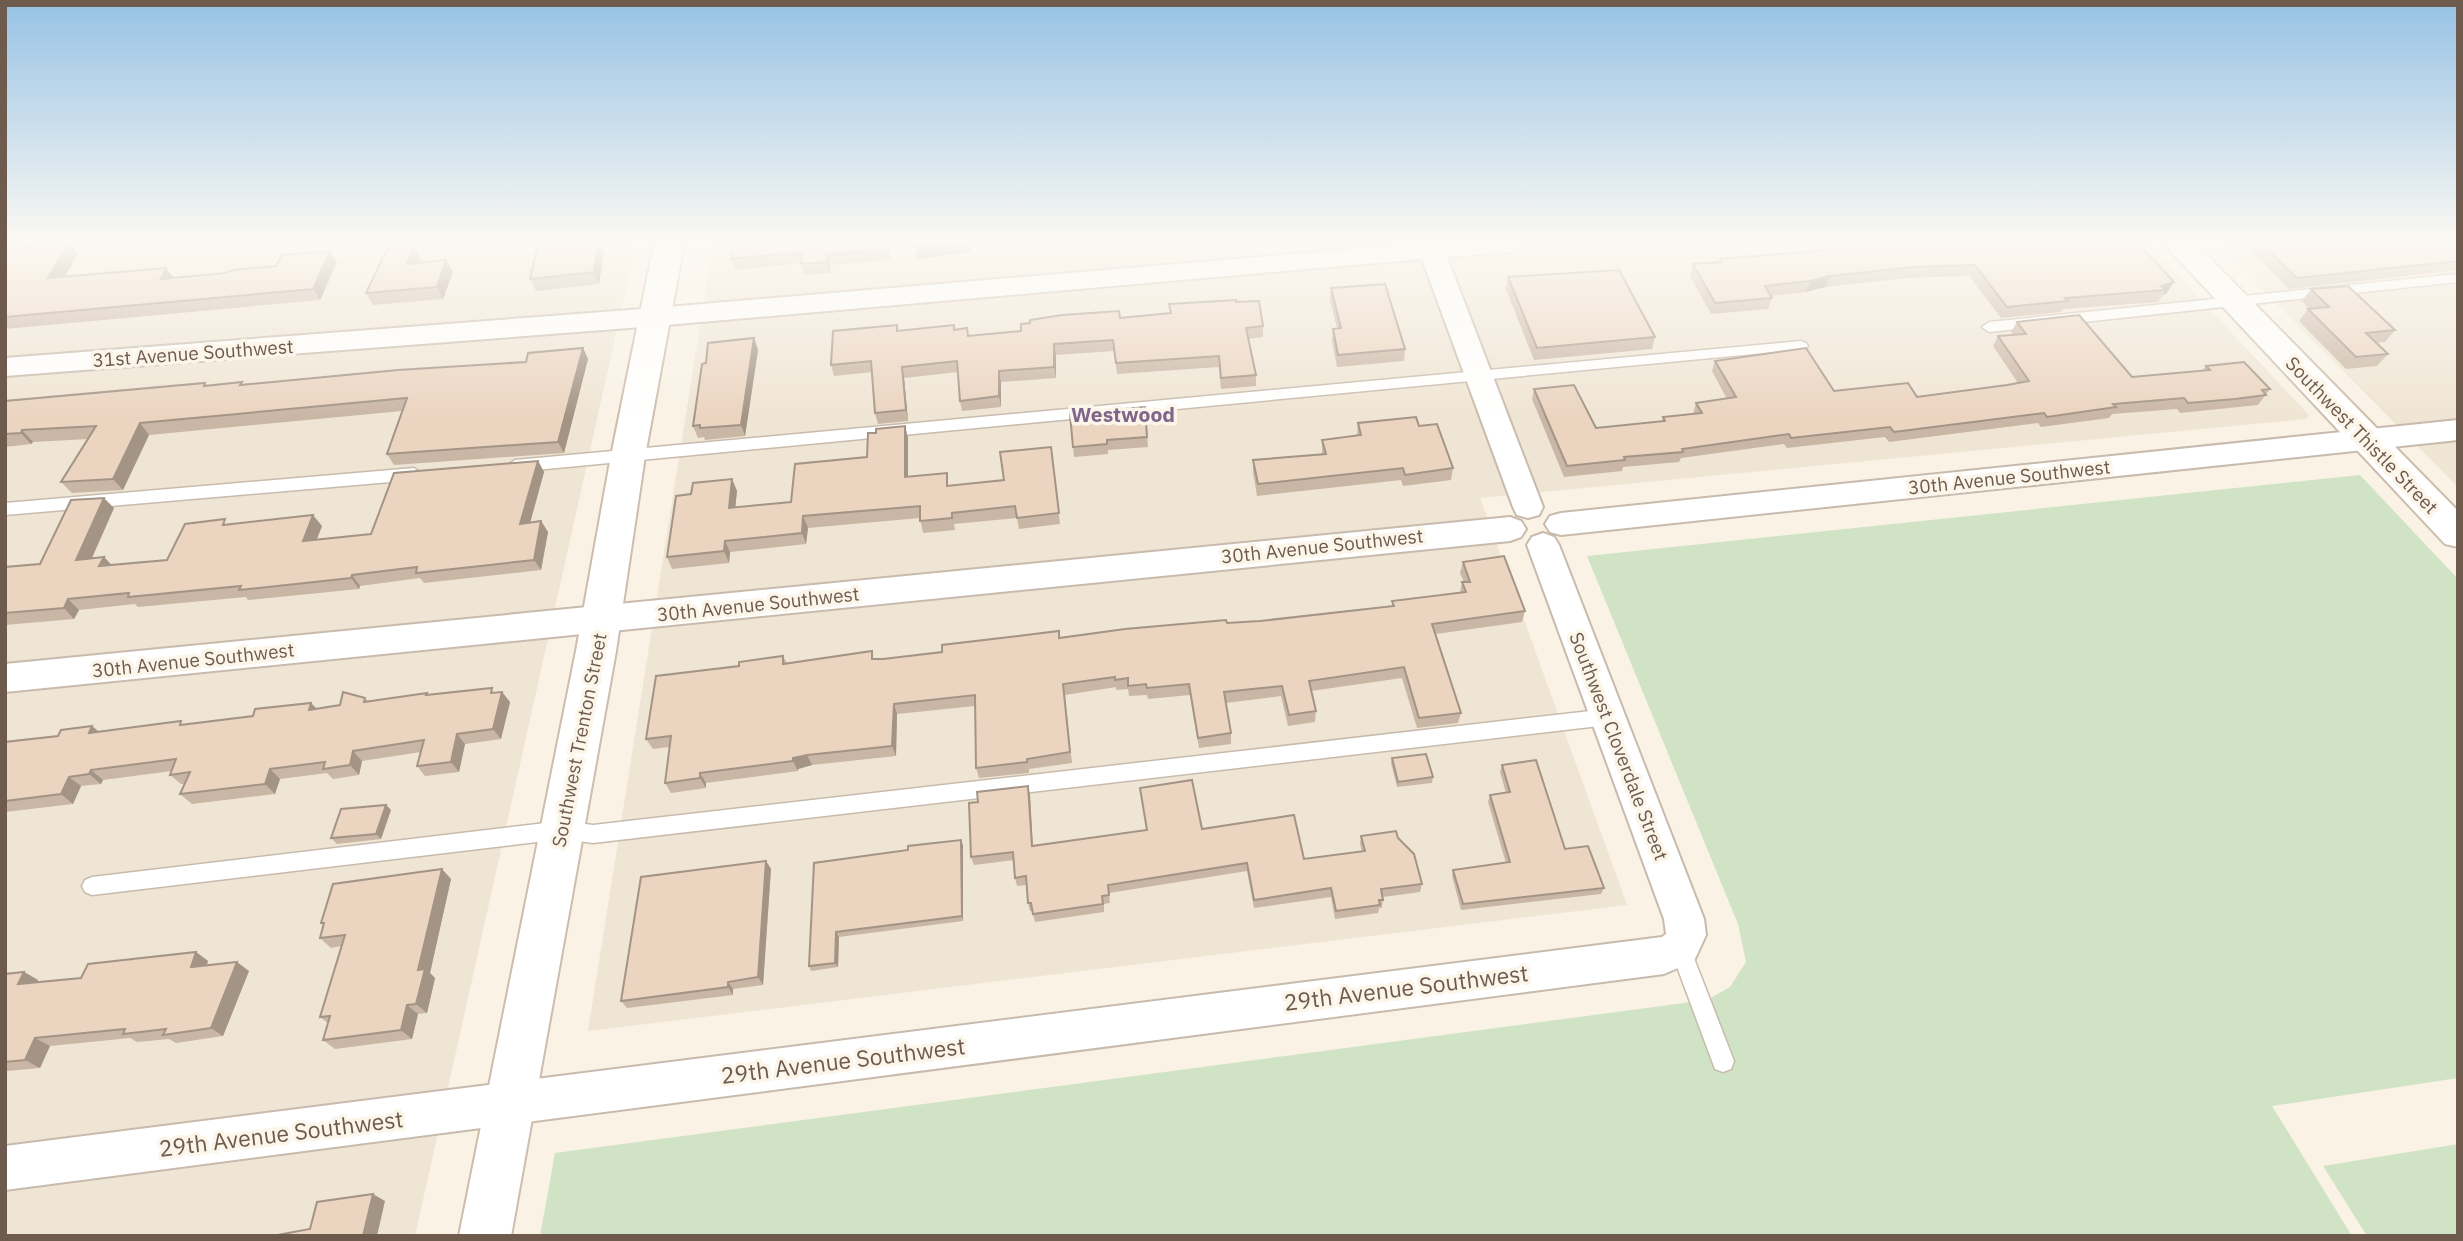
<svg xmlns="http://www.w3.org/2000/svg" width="2463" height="1241" viewBox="0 0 2463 1241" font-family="'IBM Plex Sans',sans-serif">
<rect width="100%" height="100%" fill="#f9f2e5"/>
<g fill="#efe5d4">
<polygon points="5,244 636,244 415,1236 5,1236"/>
<polygon points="713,244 2148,244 2309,415 2306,419 1480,498 1627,905 588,1031"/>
<polygon points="2217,244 2458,244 2458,487"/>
</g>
<g fill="#d0e4c5">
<polygon points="2360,475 2458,579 2458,1078 2272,1106 2352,1236 540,1236 555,1153 1707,1000 1730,987 1746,962 1738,924 1587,556"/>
<polygon points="2458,1144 2458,1236 2367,1236 2323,1166"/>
</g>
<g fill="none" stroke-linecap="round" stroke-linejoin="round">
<defs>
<g id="lane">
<polygon points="2458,274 2458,282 1989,332 1982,327 1989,322"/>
<polygon points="1801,341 1806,343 1808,346 1806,349 515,472 507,466 515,460"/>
<polygon points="414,468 422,474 414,480 5,515 5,503"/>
<polygon points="1608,709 1615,712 1617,717 1615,722 1608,725 593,843 562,839 92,895 85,892 82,886 85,880 92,877 562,821 593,825"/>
<polygon points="1680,938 1687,941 1690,948 1734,1061 1731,1069 1723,1072 1715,1069 1670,948 1673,941"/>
</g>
<g id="street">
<polygon points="1413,244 1524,244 1520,249 1511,252 1447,257 1543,507 1539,515 1528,518 1517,515 1513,507 1422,259 655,326 5,376 5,358 655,308"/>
<polygon points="2458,420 2458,440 1561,535 1550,532 1545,524 1550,516 1561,513"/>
<polygon points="1510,517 1521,521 1526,529 1521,537 1510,541 5,692 5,664"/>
<polygon points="1543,533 1554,537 1559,545 1704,919 1706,935 1694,961 1664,974 5,1190 5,1146 1662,937 1666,934 1664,919 1527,545 1532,537"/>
</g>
<g id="secondary">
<polygon points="654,244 684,244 645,456 616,651 511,1236 459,1236 576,651 611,456"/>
<polygon points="2164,244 2196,244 2458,511 2458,547 2445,544"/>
</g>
</defs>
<use href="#lane" stroke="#c8bbad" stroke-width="3"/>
<use href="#street" stroke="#c8bbad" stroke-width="4"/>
<use href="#secondary" stroke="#cdbdad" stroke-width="4"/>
<use href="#lane" fill="#fff" fill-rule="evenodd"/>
<use href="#street" fill="#fff" fill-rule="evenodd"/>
<use href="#secondary" fill="#fff" fill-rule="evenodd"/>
</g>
<g fill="#cab6a5">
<polygon points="5,244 32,246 78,254 65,277 174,278 225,273 276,266 330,251 337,262 320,300 5,329"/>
<polygon points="538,244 605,244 599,284 536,291 530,279"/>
<polygon points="733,244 889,244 891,260 830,265 830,273 804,275 801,263 735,270 731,259"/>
<polygon points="2244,244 2458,244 2458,270 2289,289"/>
<polygon points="1826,246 2174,282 2166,294 2163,295 2158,302 2063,309 2061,312 2001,318 1969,276 1907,278 1825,287 1806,292 1771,296 1772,298 1768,309 1711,314 1690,276 1693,264 1719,262 1720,259 1824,251"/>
<polygon points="414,247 421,258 419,263 446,260 453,272 443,299 373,305 366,293"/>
<polygon points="1508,277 1655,337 1652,349 1534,360 1506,289"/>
<polygon points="1331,288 1405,349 1404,361 1337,367 1332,341 1333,329 1337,328 1330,300"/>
<polygon points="2311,289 2395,330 2385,342 2376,343 2388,354 2377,366 2346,369 2299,321 2308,309 2309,309 2302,301"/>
<polygon points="1236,302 1263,326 1263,337 1248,339 1256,375 1256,386 1221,389 1219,367 1117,374 1114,351 1056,355 1056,378 1001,382 1001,407 962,411 960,401 958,372 904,378 908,421 878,424 875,413 872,372 834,376 831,365 897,325 898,330 955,330 969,336 1021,331 1120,318 1170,314 1169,304"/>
<polygon points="2017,322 2132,377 2202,371 2206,366 2270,389 2258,405 2180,413 2177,409 2112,414 2109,418 2041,427 2038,423 1889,442 1885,437 1787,448 1784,444 1681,458 1679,462 1623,467 1622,471 1564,477 1532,399 1534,389 1596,428 1662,421 1663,417 1693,414 1696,403 1727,399 1712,371 1715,361 1834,391 1917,397 2007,385 2018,383 1993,346 1998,336 2013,335 2011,332"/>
<polygon points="754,338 758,350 745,436 705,440 704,437 698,438 693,426 706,363"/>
<polygon points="583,348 588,359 564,453 394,465 387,454 402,411 149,435 123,490 72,493 61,482 88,439 33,442 31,444 5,447 5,401 205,383 207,385 243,385 526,362"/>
<polygon points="1145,407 1148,447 1108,450 1108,454 1074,457 1070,414"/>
<polygon points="1358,423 1419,426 1453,468 1451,480 1403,486 1401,480 1257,496 1253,472 1253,460 1322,454 1322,440 1357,436"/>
<polygon points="905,426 908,438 908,477 949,486 1004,480 1051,447 1060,524 1019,529 1017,518 954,524 955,530 923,533 920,518 808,528 806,544 730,552 729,563 672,569 667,557 691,494 732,479 737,491 735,508 791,502 867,457 876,433"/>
<polygon points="538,461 544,472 530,523 541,521 548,532 541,570 424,583 420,578 360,586 359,589 248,600 246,597 138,607 135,604 79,610 74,619 5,625 5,567 40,564 114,508 92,558 104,557 112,565 167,560 230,524 322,526 316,540 371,534"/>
<polygon points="1463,562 1525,611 1522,622 1436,634 1461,713 1458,723 1417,728 1402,678 1311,691 1316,711 1315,722 1288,726 1281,696 1226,703 1231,733 1231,744 1199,748 1190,695 1148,699 1147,695 1129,696 1128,689 1116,690 1116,687 1065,695 1072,763 1029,769 1029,773 979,778 976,768 975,706 897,714 896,756 812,765 798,769 798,771 706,783 706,788 671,793 665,783 669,747 653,749 646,739 739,666 783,656 787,663 883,659 1060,638 1260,621 1392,606 1392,601 1460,593 1462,582 1464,582 1460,573"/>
<polygon points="496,692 502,692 510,702 501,739 465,744 459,772 425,776 417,766 421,752 362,761 359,775 333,779 327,773 280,779 275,794 192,804 180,794 185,784 181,784 170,775 172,771 103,780 101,784 81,786 73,804 5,812 5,742 98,732 185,724 317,709 340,705 365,698 368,701 427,693 429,695"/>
<polygon points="1392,758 1433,777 1432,783 1397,787 1391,763"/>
<polygon points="1502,765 1565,849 1604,888 1601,894 1461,910 1452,876 1453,870 1506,863 1488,802 1490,795 1506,793 1500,772"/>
<polygon points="1030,795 1033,846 1202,829 1304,859 1362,852 1360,844 1361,836 1398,838 1422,884 1420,892 1383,897 1382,908 1379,908 1378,913 1335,919 1331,897 1254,908 1247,871 1109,893 1110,903 1104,904 1104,912 1035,922 1032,911 1030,911 1028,903 1026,885 1017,886 1015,878 1014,860 974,865 971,857"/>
<polygon points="386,805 391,810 381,839 337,844 331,838"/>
<polygon points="963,845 963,921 839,937 838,967 811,971 809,966 814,863"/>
<polygon points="766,861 771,869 763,985 733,989 733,995 627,1008 621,1001"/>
<polygon points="451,879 430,973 435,978 427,1013 418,1014 412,1039 335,1049 323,1040 328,1023 320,1017 341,946 331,948 320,938 324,925 321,923"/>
<polygon points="196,952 208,961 207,965 249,971 223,1036 176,1043 169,1039 137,1042 130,1038 50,1046 40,1068 7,1071 5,1070 5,974 24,972 38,980 37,983 81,978"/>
</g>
<g fill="#a49486">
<polygon points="68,244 71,244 78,254 57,289 48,278"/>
<polygon points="598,244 605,244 599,284 594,272"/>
<polygon points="934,244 971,244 971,252 917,259 915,247"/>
<polygon points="414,247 421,258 414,276 407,264"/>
<polygon points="330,251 337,262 320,300 313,289"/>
<polygon points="827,254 830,265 830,273 827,262"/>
<polygon points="446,260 453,272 443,299 437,287"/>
<polygon points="166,268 175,279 161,279"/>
<polygon points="1830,276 1825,287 1806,292 1811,281"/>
<polygon points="2174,282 2166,294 2163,295 2165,290 2161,286"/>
<polygon points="754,338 758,350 745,436 741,425"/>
<polygon points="1054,344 1056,355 1056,378 1054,367"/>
<polygon points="583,348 588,359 564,453 558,442"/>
<polygon points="902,367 904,378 908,421 906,410"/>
<polygon points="999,371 1001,382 1001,407 999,396"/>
<polygon points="140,423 149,435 123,490 113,479"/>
<polygon points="905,426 908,438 908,489 905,477"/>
<polygon points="22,430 33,442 31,444 21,433"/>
<polygon points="538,461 544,472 527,534 520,524"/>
<polygon points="732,479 737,491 734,520 729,508"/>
<polygon points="104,498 114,508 86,571 76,560"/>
<polygon points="313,515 322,526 312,552 303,541"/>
<polygon points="803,516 808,528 806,544 802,533"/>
<polygon points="541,521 548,532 541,570 534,560"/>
<polygon points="725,541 730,552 729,563 724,551"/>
<polygon points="104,557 114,568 99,566"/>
<polygon points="352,575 360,586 359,589 351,578"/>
<polygon points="68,599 79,610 74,619 64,608"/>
<polygon points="502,692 510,702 501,739 493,729"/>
<polygon points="311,703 321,713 309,710"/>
<polygon points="894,704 897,714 896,756 892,746"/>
<polygon points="92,726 104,736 89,733"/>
<polygon points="457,734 465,744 459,772 451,762"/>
<polygon points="353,751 362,761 359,775 350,765"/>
<polygon points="807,755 812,765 798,769 798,771 793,761 793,758"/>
<polygon points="270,769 280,779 275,794 265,784"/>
<polygon points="91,770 103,780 101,784 89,774"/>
<polygon points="700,773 706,783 706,788 700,778"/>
<polygon points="69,777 81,786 73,804 61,794"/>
<polygon points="1028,786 1030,795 1033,855 1032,846"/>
<polygon points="386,805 391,810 381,839 376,834"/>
<polygon points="961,840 963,845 963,921 962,916"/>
<polygon points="766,861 771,869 763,985 758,977"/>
<polygon points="442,869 451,879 430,973 435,978 427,1013 416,1004 418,970"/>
<polygon points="836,932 839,937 838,967 835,963"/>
<polygon points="196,952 208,961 203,975 191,967"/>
<polygon points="237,962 249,971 223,1036 211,1028"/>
<polygon points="24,972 38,980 33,993 18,984"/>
<polygon points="728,982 733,989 733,995 728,987"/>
<polygon points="407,1005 418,1014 412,1039 401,1030"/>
<polygon points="35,1038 50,1046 40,1068 25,1060"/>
<polygon points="373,1194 385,1201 377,1236 363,1236"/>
</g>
<g fill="#ebd4c0" stroke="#a49486" stroke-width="2">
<polygon points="5,244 27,244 26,247 48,244 68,244 48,278 166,268 161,279 225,273 233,270 276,266 282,255 330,251 313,289 5,317"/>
<polygon points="538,244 598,244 594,272 530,279"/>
<polygon points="733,244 888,244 888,249 827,254 827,262 801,264 802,252 731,259"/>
<polygon points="915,244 934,244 915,247"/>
<polygon points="1838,244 2139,244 2174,282 2161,286 2165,290 2065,298 2068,301 2007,307 1975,265 1913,267 1830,276 1811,281 1765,286 1772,298 1715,303 1693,264 1721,262 1720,259 1829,250 1826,246"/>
<polygon points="2262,244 2458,244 2458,261 2297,278"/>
<polygon points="414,247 407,264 446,260 437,287 366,293 387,249"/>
<polygon points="1619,270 1655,337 1537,348 1508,277"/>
<polygon points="1385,284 1405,349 1338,355 1333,329 1341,328 1331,288"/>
<polygon points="2348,286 2395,330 2366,333 2388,354 2356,357 2308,309 2329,307 2311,289"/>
<polygon points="1236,300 1236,302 1259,301 1263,326 1246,328 1256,375 1221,378 1219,356 1116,363 1113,340 1054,344 1054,367 999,371 999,396 960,401 957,361 902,367 906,410 875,413 871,361 831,365 833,331 897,325 897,331 954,325 954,330 967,328 968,336 1021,331 1021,324 1030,323 1030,320 1062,315 1119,311 1120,318 1171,313 1169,304"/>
<polygon points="2079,315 2132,377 2210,370 2206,366 2244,362 2270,389 2262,390 2266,395 2235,399 2188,403 2184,398 2113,404 2116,407 2047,417 2044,413 1894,432 1890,427 1791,438 1789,434 1682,449 1683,452 1624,457 1625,460 1567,466 1534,389 1574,385 1596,428 1665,421 1663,417 1702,413 1696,403 1736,397 1715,361 1806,348 1834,391 1908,383 1917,397 2007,385 2029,381 1998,336 2026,334 2017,322"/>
<polygon points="754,338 741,425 700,428 700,425 693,426 702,364 706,363 708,343"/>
<polygon points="583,348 558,442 387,454 407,398 140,423 113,479 61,482 96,426 22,430 21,433 5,434 5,401 205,383 204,386 242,382 240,385 398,370 526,362 528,353"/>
<polygon points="1145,407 1147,437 1107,440 1107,444 1073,447 1070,414"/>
<polygon points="1416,417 1419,426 1437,424 1453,468 1405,475 1403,468 1258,484 1253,460 1326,454 1322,440 1361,435 1358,423"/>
<polygon points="905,426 905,477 947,473 947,486 1004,480 1000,452 1051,447 1059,513 1017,518 1015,506 952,513 952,518 920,521 920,506 803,516 802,533 725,541 724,551 667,557 676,496 691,494 693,483 732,479 729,508 791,502 795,464 867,457 868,433 876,433 876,429"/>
<polygon points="538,461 520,524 541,521 534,560 416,573 417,567 352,575 351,578 239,590 241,586 128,597 129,593 68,599 64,608 5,613 5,567 40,564 71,500 104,498 76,560 104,557 99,566 167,560 185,524 225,519 223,525 313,515 303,541 371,534 394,473"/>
<polygon points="1504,556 1525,611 1432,624 1461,713 1419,718 1404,667 1309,681 1316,711 1289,715 1282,686 1224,692 1231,733 1198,738 1189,684 1147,688 1146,684 1128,686 1128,678 1115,680 1115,677 1063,684 1070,752 1027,759 1027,762 976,768 975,695 894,704 892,746 807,755 793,758 793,761 700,773 700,778 665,783 671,736 646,739 656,676 739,666 739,662 783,656 783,664 872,651 872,659 883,659 942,652 942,645 1059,631 1059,638 1125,629 1226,620 1227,623 1260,621 1394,606 1392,601 1466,592 1462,582 1470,582 1463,562"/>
<polygon points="492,688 491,693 502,692 493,729 457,734 451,762 417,766 424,740 353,751 350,765 323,769 325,762 270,769 265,784 180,794 190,772 170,775 176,759 91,770 89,774 69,777 61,794 5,801 5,742 58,736 61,730 92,726 89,733 181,721 180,725 253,716 255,709 311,703 309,710 340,705 343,692 365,698 364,702 427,693 426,695"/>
<polygon points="1426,754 1433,777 1398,782 1392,758"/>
<polygon points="1536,760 1565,849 1588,846 1604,888 1463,904 1453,870 1510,862 1490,795 1510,792 1502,765"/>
<polygon points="1192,780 1202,829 1294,815 1304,859 1365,851 1361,836 1396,831 1398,838 1414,854 1422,884 1381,889 1383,900 1379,900 1380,905 1336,911 1331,888 1254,900 1247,863 1108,885 1109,895 1102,896 1103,904 1033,914 1031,903 1028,903 1026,876 1015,878 1013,852 971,857 969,803 978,802 977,792 1028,786 1032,846 1147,830 1140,788"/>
<polygon points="386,805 376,834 331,838 341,809"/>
<polygon points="961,840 962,916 836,932 835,963 809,966 814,863 908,850 908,846"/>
<polygon points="766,861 758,977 728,982 728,987 621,1001 641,877"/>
<polygon points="442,869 418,970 425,969 416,1004 407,1005 401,1030 323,1040 330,1016 320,1017 345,935 320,938 324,923 321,923 333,884"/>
<polygon points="196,952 191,967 237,962 211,1028 163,1035 166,1029 123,1034 125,1029 35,1038 25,1060 5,1062 5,974 24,972 18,984 81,978 88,964"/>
<polygon points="373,1194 363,1236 272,1236 310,1229 317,1202"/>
</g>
<linearGradient id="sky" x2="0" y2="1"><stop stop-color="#96c2e5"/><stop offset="0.58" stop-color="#fcf9f3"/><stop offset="1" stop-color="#fcf9f3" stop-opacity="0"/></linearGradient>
<rect width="2463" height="418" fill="url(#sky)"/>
<g text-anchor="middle" stroke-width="7" stroke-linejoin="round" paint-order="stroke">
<g font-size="19" fill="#6e5b4e" stroke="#fcf6ea">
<text transform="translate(193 353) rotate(-4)" y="7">31st Avenue Southwest</text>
<text transform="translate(2362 435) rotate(46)" y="7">Southwest Thistle Street</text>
<text transform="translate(2009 477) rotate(-6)" y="7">30th Avenue Southwest</text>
<text transform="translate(1322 546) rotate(-6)" y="7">30th Avenue Southwest</text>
<text transform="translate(758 604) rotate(-6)" y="7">30th Avenue Southwest</text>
<text transform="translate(193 660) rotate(-6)" y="7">30th Avenue Southwest</text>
<text transform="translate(579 740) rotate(-79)" y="7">Southwest Trenton Street</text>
<text transform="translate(1619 746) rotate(69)" y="7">Southwest Cloverdale Street</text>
</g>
<g font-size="21" font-weight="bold" fill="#80668b" stroke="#fcf6ea">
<text x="1123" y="422">Westwood</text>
</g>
<g font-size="23" fill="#6e5b4e" stroke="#fcf6ea">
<text transform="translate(1406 988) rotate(-7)" y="8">29th Avenue Southwest</text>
<text transform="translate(843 1061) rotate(-7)" y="8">29th Avenue Southwest</text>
<text transform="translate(281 1134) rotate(-7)" y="8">29th Avenue Southwest</text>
</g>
</g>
<rect width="2463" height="1241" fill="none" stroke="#6e5b4e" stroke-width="14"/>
</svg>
